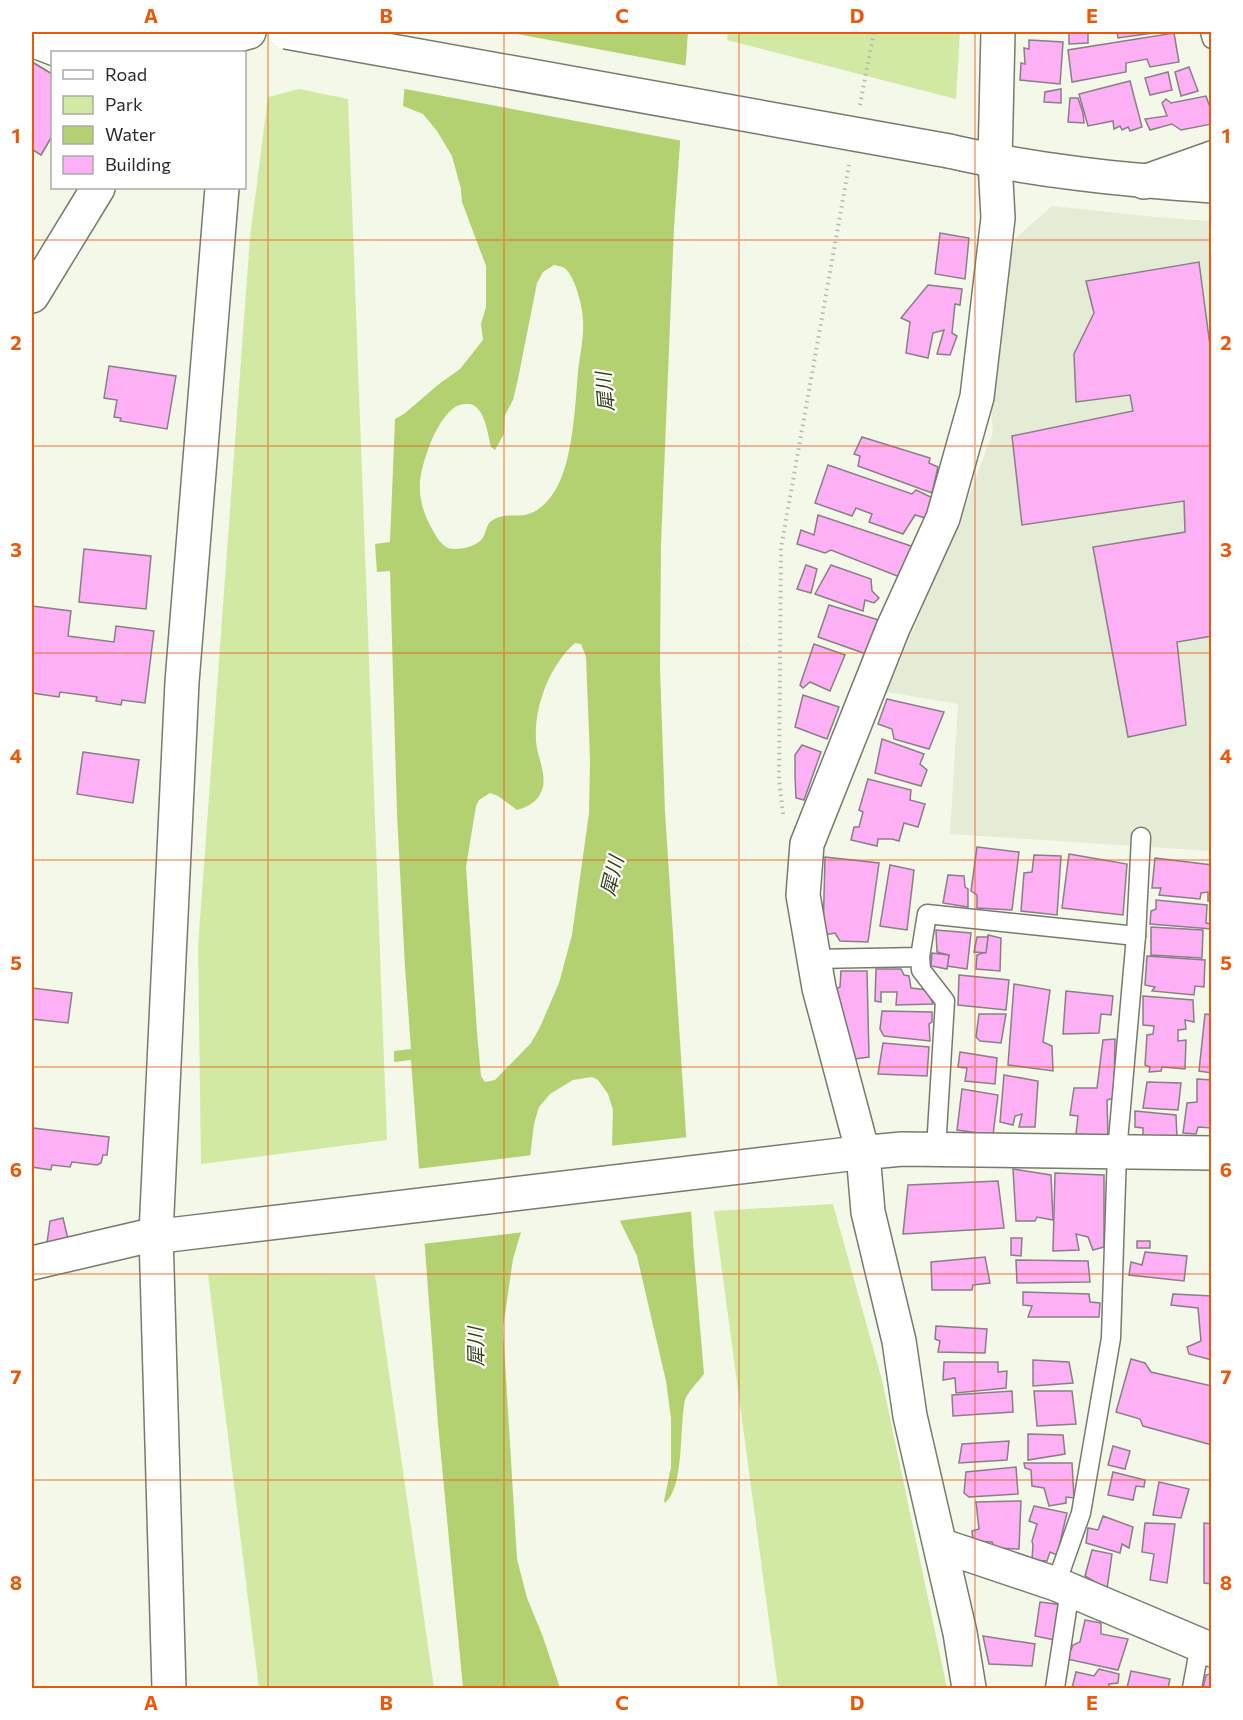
<svg xmlns="http://www.w3.org/2000/svg" width="1243" height="1720" viewBox="0 0 1243 1720" font-family="Commissioner,'Noto Sans JP',sans-serif">
<rect width="100%" height="100%" fill="#f3f8e9"/>
<polygon fill="#e4ecd6" points="1052,206 1155,217 1211,221 1211,851 950,834 958,704 887,692 966,504 993,432 986,353 1016,238"/>
<g fill="#d2e9a3">
<polygon points="728,32 960,32 956,99 727,40"/>
<polygon points="299,89 348,99 387,1140 201,1164 198,947 250,237 268,97"/>
<polygon points="833,1204 882,1380 947,1688 778,1688 714,1211"/>
<polygon points="208,1274 375,1275 434,1688 259,1688"/>
</g>
<path fill="#b4d172" fill-rule="evenodd" d="M409 32H688L674 227 661 545 660 668 665 812 694 1256 704 1374C699 1381 688 1391 685 1400 679 1426 685 1486 665 1503L664 1501 671 1467V1418L666 1381 637 1256 620 1221 612 1147 613 1110 608 1094 598 1080 592 1077 573 1080 550 1094 539 1107 534 1124 521 1232 513 1259 503 1328 517 1559 527 1598 543 1637 560 1688H463L438 1424 411 1060 394 1062V1051L411 1049 405 967 397 814 390 571 377 572 375 544 390 542 395 419 404 414 439 384 460 369 483 340 481 324 486 307V266L462 202 461 189 452 156 437 131 423 114 403 106ZM554 265C555 265 562 267 563 267 575 274 583 308 583 321 584 337 580 355 578 371 575 407 573 470 550 498 526 527 512 508 493 520 485 524 487 533 482 539 475 547 458 551 448 548 440 544 435 535 431 527 424 515 419 498 420 484 421 463 441 401 467 404 472 404 475 405 478 409 486 417 488 436 491 447L495 450 504 434 505 415 513 400 518 379 537 283 543 272ZM575 643 581 644 586 657 590 759 589 813 572 935 559 983 540 1027 531 1043 495 1080 485 1082 481 1076 477 1032 466 867 476 806 479 800 490 793 498 796 517 810C530 806 539 801 543 787 546 772 537 756 536 741 534 707 549 666 575 643Z"/>
<g fill="#f3f8e9">
<polygon points="406,32 506,32 688,66 683,141 400,88"/>
<polygon points="689,1137 695,1211 617,1221 609,1146"/>
<polygon points="533,1155 524,1232 422,1244 416,1169"/>
</g>
<g fill="#feb0f5" stroke="#8a7e88" stroke-width="1.5">
<polygon points="1069,32 1088,32 1088,43 1069,44"/>
<polygon points="1117,32 1160,32 1118,38"/>
<polygon points="1174,33 1179,62 1150,67 1147,59 1126,63 1126,72 1072,82 1068,50"/>
<polygon points="1029,40 1063,42 1060,84 1020,80 1021,63 1025,64 1024,48 1029,49"/>
<polygon points="32,62 52,74 52,136 41,155 32,149"/>
<polygon points="32,62 52,74 52,136 41,155 32,149"/>
<polygon points="1189,67 1198,91 1181,96 1175,72"/>
<polygon points="1168,72 1172,90 1150,95 1145,78"/>
<polygon points="1130,81 1142,127 1130,131 1128,127 1122,130 1120,126 1114,129 1113,121 1088,126 1079,94"/>
<polygon points="1061,89 1061,103 1044,102 1045,92"/>
<polygon points="1206,96 1212,113 1212,124 1181,130 1172,124 1150,130 1145,119 1167,116 1162,103 1166,99 1171,103"/>
<polygon points="1070,98 1078,98 1083,113 1084,123 1068,122"/>
<polygon points="940,233 969,238 965,279 935,274"/>
<polygon points="1199,262 1212,361 1212,636 1177,642 1186,725 1128,737 1093,547 1185,532 1184,501 1022,525 1012,436 1133,411 1130,395 1076,402 1074,354 1094,313 1086,281"/>
<polygon points="928,285 962,289 960,305 955,304 952,333 957,336 950,355 937,354 944,330 933,333 928,358 906,353 910,322 901,318"/>
<polygon points="109,366 176,376 167,429 120,421 121,418 114,417 117,400 104,398"/>
<polygon points="862,437 930,458 929,463 938,467 932,493 858,466 860,456 854,454"/>
<polygon points="828,465 912,494 916,490 937,500 929,519 915,515 903,534 869,522 872,514 856,508 852,516 815,503"/>
<polygon points="818,515 917,548 905,579 831,550 825,553 797,544 801,530 814,535"/>
<polygon points="84,549 151,556 146,609 79,602"/>
<polygon points="806,565 817,569 811,593 797,589"/>
<polygon points="831,565 871,579 872,591 879,598 874,603 865,600 863,611 815,594"/>
<polygon points="829,605 882,621 869,655 818,637"/>
<polygon points="32,606 71,611 68,636 114,642 116,626 154,631 145,703 122,700 121,705 96,701 97,697 60,692 59,697 32,693"/>
<polygon points="814,644 845,655 830,691 810,682 803,688 800,685"/>
<polygon points="803,695 839,707 827,739 795,727"/>
<polygon points="887,699 944,712 929,749 894,739 892,729 878,724"/>
<polygon points="882,739 924,754 920,764 927,770 921,786 875,773"/>
<polygon points="802,745 821,752 804,800 796,798 795,776 795,755"/>
<polygon points="83,752 139,760 133,803 77,794"/>
<polygon points="868,779 911,790 910,800 925,804 918,827 904,823 899,841 892,839 878,839 877,846 851,840 854,827 859,827 863,812 859,810"/>
<polygon points="977,847 1019,852 1012,910 977,908 977,895 971,891"/>
<polygon points="1069,854 1127,864 1123,915 1062,908"/>
<polygon points="1034,855 1061,856 1057,915 1021,911 1024,873 1032,872"/>
<polygon points="825,857 879,863 868,942 840,941 835,933 823,935"/>
<polygon points="1155,858 1212,865 1212,901 1208,901 1208,892 1201,893 1200,899 1159,895 1161,888 1152,888"/>
<polygon points="890,865 914,870 907,930 880,926"/>
<polygon points="948,875 964,876 965,887 968,889 968,907 943,903"/>
<polygon points="1156,900 1207,905 1206,923 1212,924 1212,929 1150,924 1151,911 1156,909"/>
<polygon points="1151,927 1203,930 1202,958 1151,955"/>
<polygon points="936,930 971,933 967,969 947,966 949,955 937,952"/>
<polygon points="988,935 1001,938 1000,971 976,969 977,955 986,952"/>
<polygon points="977,937 988,937 986,953 974,952"/>
<polygon points="932,953 949,955 947,969 931,966"/>
<polygon points="1147,956 1205,960 1204,987 1195,986 1194,995 1152,991 1155,987 1145,985"/>
<polygon points="876,969 901,969 904,975 909,976 911,988 928,990 933,1004 896,1005 897,992 881,992 881,1002 875,1001"/>
<polygon points="841,971 867,971 869,1057 855,1059 836,989 840,987"/>
<polygon points="959,975 1009,980 1006,1010 958,1005"/>
<polygon points="1014,984 1050,990 1043,1042 1052,1046 1053,1071 1008,1065"/>
<polygon points="32,988 72,993 68,1023 32,1019"/>
<polygon points="1066,991 1113,996 1111,1015 1101,1014 1099,1033 1063,1034"/>
<polygon points="1143,996 1193,1000 1194,1022 1185,1020 1186,1029 1178,1030 1178,1041 1186,1040 1185,1069 1162,1067 1161,1071 1149,1072 1150,1067 1145,1065 1147,1035 1153,1034 1154,1026 1143,1025"/>
<polygon points="882,1011 932,1012 932,1022 929,1024 930,1041 884,1036 880,1029"/>
<polygon points="979,1014 1006,1014 1001,1043 980,1041 976,1037"/>
<polygon points="1205,1014 1212,1015 1212,1073 1199,1071"/>
<polygon points="1115,1039 1114,1098 1107,1100 1108,1137 1076,1134 1078,1116 1070,1115 1074,1088 1097,1088 1103,1040"/>
<polygon points="883,1043 929,1047 927,1076 878,1074"/>
<polygon points="960,1052 997,1058 995,1084 965,1081 967,1068 958,1067"/>
<polygon points="1004,1075 1038,1081 1035,1127 1019,1127 1022,1114 1015,1116 1013,1125 1000,1122"/>
<polygon points="1197,1079 1212,1080 1212,1128 1198,1127 1196,1134 1183,1133 1187,1103 1197,1102"/>
<polygon points="1147,1082 1181,1083 1178,1110 1143,1108"/>
<polygon points="962,1089 998,1095 993,1135 957,1130"/>
<polygon points="1135,1111 1176,1115 1177,1138 1143,1138 1143,1128 1135,1127"/>
<polygon points="33,1128 109,1137 107,1155 103,1155 101,1163 97,1165 72,1162 70,1167 52,1165 51,1170 32,1167"/>
<polygon points="1013,1169 1051,1175 1053,1220 1037,1217 1035,1221 1016,1221"/>
<polygon points="1055,1173 1104,1175 1104,1247 1093,1250 1088,1237 1076,1234 1079,1250 1053,1251"/>
<polygon points="998,1181 1004,1228 903,1234 908,1185"/>
<polygon points="63,1218 68,1239 47,1243 50,1221"/>
<polygon points="1011,1238 1022,1238 1021,1256 1011,1255"/>
<rect x="1137" y="1241" width="13" height="7"/>
<polygon points="1145,1252 1187,1256 1184,1281 1129,1275 1131,1262 1142,1265"/>
<polygon points="985,1257 990,1283 973,1285 972,1290 932,1290 931,1262"/>
<polygon points="1016,1260 1088,1261 1090,1282 1017,1283"/>
<polygon points="1023,1292 1089,1294 1090,1302 1100,1303 1099,1317 1028,1317 1032,1306 1023,1305"/>
<polygon points="1173,1294 1212,1296 1212,1360 1189,1354 1187,1347 1201,1341 1198,1308 1171,1305"/>
<polygon points="936,1326 987,1329 985,1353 938,1352 940,1341 935,1339"/>
<polygon points="1131,1359 1145,1363 1151,1372 1212,1386 1212,1445 1143,1426 1140,1419 1116,1412"/>
<polygon points="1033,1360 1069,1362 1073,1383 1033,1386"/>
<polygon points="944,1362 998,1362 998,1372 1007,1371 1006,1388 956,1393 955,1378 943,1380"/>
<polygon points="1012,1391 1013,1412 953,1416 952,1395"/>
<polygon points="1034,1391 1072,1391 1076,1424 1037,1426"/>
<polygon points="1028,1434 1063,1435 1065,1454 1028,1460"/>
<polygon points="1009,1441 1007,1460 959,1463 962,1444"/>
<polygon points="1113,1446 1130,1451 1125,1469 1108,1465"/>
<polygon points="1024,1463 1072,1463 1074,1498 1066,1497 1066,1503 1049,1506 1044,1488 1032,1486 1031,1470 1025,1468"/>
<polygon points="1016,1467 1018,1494 969,1497 964,1493 966,1472"/>
<polygon points="1113,1472 1145,1480 1144,1487 1136,1486 1133,1500 1108,1495"/>
<polygon points="1159,1482 1189,1489 1181,1518 1153,1515"/>
<polygon points="1021,1501 1019,1549 995,1548 992,1542 973,1541 972,1531 979,1529 976,1502"/>
<polygon points="1034,1506 1067,1513 1057,1555 1050,1552 1047,1561 1032,1560 1033,1545 1032,1541 1037,1524 1029,1521"/>
<polygon points="1103,1516 1133,1527 1129,1548 1122,1544 1120,1553 1086,1543 1088,1528 1098,1530"/>
<polygon points="1145,1523 1175,1524 1167,1583 1150,1580 1154,1554 1142,1552"/>
<polygon points="1204,1523 1212,1524 1212,1584 1204,1583"/>
<polygon points="1092,1550 1112,1554 1107,1589 1085,1576"/>
<polygon points="1040,1602 1063,1605 1055,1640 1035,1636"/>
<polygon points="1085,1620 1101,1623 1101,1634 1128,1639 1118,1670 1067,1659 1073,1645 1080,1642"/>
<polygon points="983,1636 1035,1644 1032,1666 989,1664"/>
<polygon points="1212,1667 1212,1688 1203,1688 1206,1675 1210,1674"/>
<polygon points="1099,1669 1119,1674 1118,1683 1109,1684 1109,1688 1072,1688 1076,1672 1094,1676"/>
<polygon points="1131,1671 1170,1679 1168,1688 1127,1688"/>
</g>
<g fill="none" stroke-linecap="round" stroke-linejoin="round">
<defs>
<g id="service">
<polyline points="1210,32 1212,39"/>
<polyline points="920,957 921,970 945,1001 936,1149"/>
<polyline points="814,959 920,957 927,914 1136,936"/>
<polyline points="1056,1584 1081,1513 1111,1338 1117,1152 1136,936 1141,837"/>
<polyline points="1055,1688 1070,1590"/>
<polyline points="1192,1688 1200,1645"/>
</g>
<g id="minor">
<polyline points="32,40 58,50 121,41 190,38"/>
<polyline points="1144,182 1212,158"/>
<polyline points="32,1263 156,1234 169,1235 849,1154 902,1149 1212,1153"/>
<polyline points="940,1545 1056,1584 1212,1650"/>
<polyline points="169,1688 156,1234 182,682 222,188"/>
<polyline points="969,1688 960,1633 910,1416 899,1341 868,1212 863,1153 819,988 803,895 807,844 893,628 943,518 977,397 998,218 995,162 998,32"/>
</g>
<g id="tertiary">
<polyline points="181,52 190,38 235,36 249,32"/>
<path d="M949 151C1035 171 1124 180 1212 186"/>
<polyline points="32,296 98,188"/>
</g>
</defs>
<use href="#service" stroke="#767b6e" stroke-width="21"/>
<use href="#minor" stroke="#767b6e" stroke-width="36"/>
<use href="#tertiary" stroke="#767b6e" stroke-width="36"/>
<g stroke="#b6baae" stroke-width="4" stroke-dasharray="1.5 4.5" stroke-linecap="butt">
<polyline points="860,105 874,32"/>
<polyline points="783,814 779,779 781,548 849,165"/>
</g>
<use href="#service" stroke="#fff" stroke-width="18"/>
<use href="#minor" stroke="#fff" stroke-width="33"/>
<use href="#tertiary" stroke="#fff" stroke-width="33"/>
<defs>
<polyline id="tertiary-bridge" points="286,32 949,151"/>
</defs>
<use href="#tertiary-bridge" stroke="#767b6e" stroke-width="36" stroke-linecap="butt"/>
<use href="#tertiary-bridge" stroke="#fff" stroke-width="33"/>
</g>
<path fill="none" stroke="#e8590c" stroke-width="1.5" stroke-opacity="0.55" d="M268 32V1688M504 32V1688M739 32V1688M975 32V1688M32 240H1212M32 446H1212M32 653H1212M32 860H1212M32 1067H1212M32 1274H1212M32 1480H1212"/>
<g text-anchor="middle" stroke-width="4.5" stroke-linejoin="round" paint-order="stroke">
<g font-size="20" font-style="italic" fill="#343f18" stroke="#fff">
<text transform="translate(605 392) rotate(-95)" y="7">犀川</text>
<text transform="translate(612 876) rotate(-76)" y="7">犀川</text>
<text transform="translate(476 1347) rotate(-91)" y="7">犀川</text>
</g>
</g>
<rect width="1243" height="1720" fill="none" stroke="#ffffff" stroke-width="66"/>
<rect x="51" y="51" width="195" height="138" fill="#ffffff" stroke="#aaaba8" stroke-width="1.5"/>
<rect x="63" y="70" width="30" height="9" fill="#ffffff" stroke="#aaaba8" stroke-width="1.5"/>
<text x="105" y="81" font-size="18" fill="#2a2c26">Road</text>
<rect x="63" y="96" width="30" height="18" fill="#d2e9a3" stroke="#aaaba8" stroke-width="1.5"/>
<text x="105" y="111" font-size="18" fill="#2a2c26">Park</text>
<rect x="63" y="126" width="30" height="18" fill="#b4d172" stroke="#aaaba8" stroke-width="1.5"/>
<text x="105" y="141" font-size="18" fill="#2a2c26">Water</text>
<rect x="63" y="156" width="30" height="18" fill="#feb0f5" stroke="#aaaba8" stroke-width="1.5"/>
<text x="105" y="171" font-size="18" fill="#2a2c26">Building</text>
<rect x="33" y="33" width="1177" height="1654" fill="none" stroke="#e8590c" stroke-width="2"/>
<g font-size="20" text-anchor="middle" font-weight="bold" fill="#e8590c">
<text x="151" y="23">A</text>
<text x="386" y="23">B</text>
<text x="622" y="23">C</text>
<text x="857" y="23">D</text>
<text x="1092" y="23">E</text>
<text x="16" y="143">1</text>
<text x="1226" y="143">1</text>
<text x="16" y="350">2</text>
<text x="1226" y="350">2</text>
<text x="16" y="557">3</text>
<text x="1226" y="557">3</text>
<text x="16" y="763">4</text>
<text x="1226" y="763">4</text>
<text x="16" y="970">5</text>
<text x="1226" y="970">5</text>
<text x="16" y="1177">6</text>
<text x="1226" y="1177">6</text>
<text x="16" y="1384">7</text>
<text x="1226" y="1384">7</text>
<text x="16" y="1590">8</text>
<text x="1226" y="1590">8</text>
<text x="151" y="1710">A</text>
<text x="386" y="1710">B</text>
<text x="622" y="1710">C</text>
<text x="857" y="1710">D</text>
<text x="1092" y="1710">E</text>
</g>
</svg>
